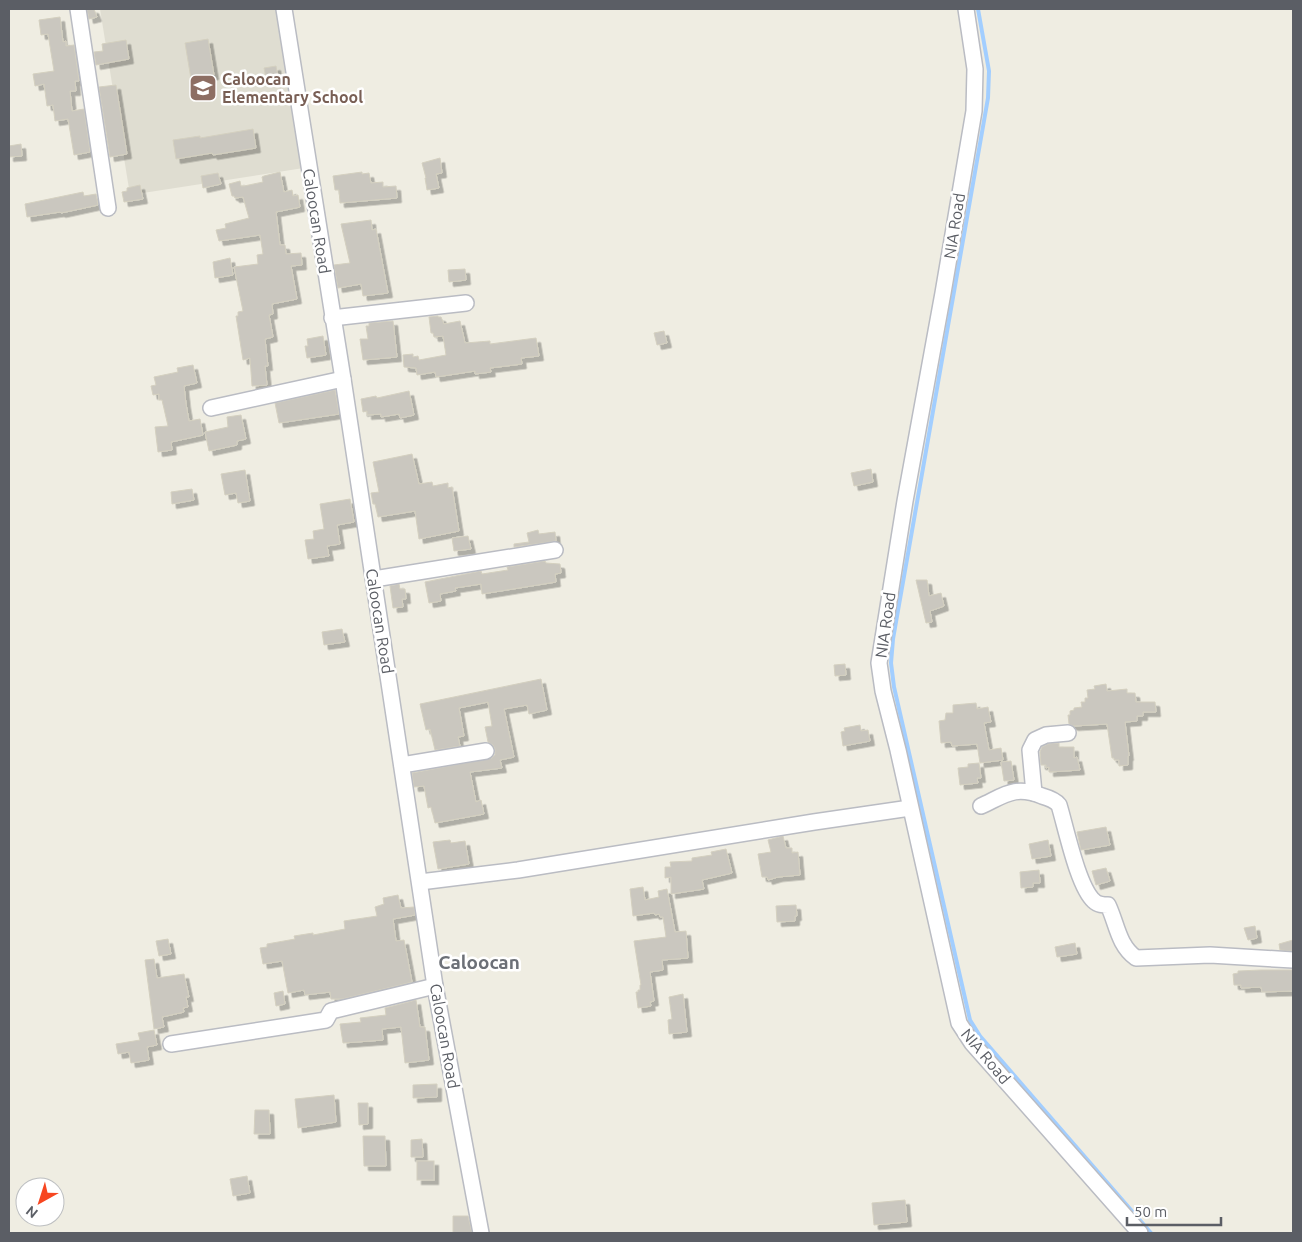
<svg xmlns="http://www.w3.org/2000/svg" width="1302" height="1242" viewBox="0 0 1302 1242" font-family="Ubuntu,sans-serif">
<defs>
<filter id="shadow"><feDropShadow dx="4.5" dy="4.5" stdDeviation="0" flood-color="#0004"/></filter>
</defs>
<rect width="100%" height="100%" fill="#efede2"/>
<polygon fill="#dfddd1" points="100,9 276,9 310,167 130,195"/>
<g fill="none" stroke-linecap="round" stroke-linejoin="round">
<polyline stroke="#a2ceff" stroke-width="4" points="978,9 989,71 988,98 893,639 891,663 894,687 970,1020 980,1036 1151,1233"/>
</g>
<g fill="#cac7bf" stroke="#d4d0c0" filter="url(#shadow)">
<polygon points="87,9 94,9 97,17 89,19"/>
<polygon points="60,17 63,42 66,41 66,46 74,45 79,81 75,81 76,91 70,91 72,111 84,109 90,152 74,155 68,119 55,121 53,105 47,106 44,84 35,86 33,74 54,71 48,34 41,35 39,20"/>
<polygon points="208,39 214,75 191,79 185,43"/>
<polygon points="126,40 129,59 96,65 94,52 103,51 102,44"/>
<polygon points="276,66 278,77 266,79 264,68"/>
<polygon points="116,85 127,154 110,157 99,87"/>
<polygon points="253,129 256,148 213,155 212,153 176,159 173,140 200,136 200,138"/>
<polygon points="21,144 22,156 9,157 9,146"/>
<polygon points="440,158 442,173 436,174 439,188 427,190 425,178 426,178 422,163"/>
<polygon points="280,172 284,192 292,190 293,196 298,195 300,207 276,212 280,245 285,245 286,254 301,253 302,265 291,266 297,299 272,304 273,314 269,315 273,337 265,339 268,366 265,366 267,385 252,386 250,358 243,360 236,316 238,316 238,312 243,311 234,267 258,264 257,255 263,254 260,235 219,241 216,230 226,228 225,224 249,218 243,197 235,198 234,196 232,196 229,184 240,181 241,186 244,186 263,182 262,177 264,176"/>
<polygon points="362,172 362,174 369,173 371,183 383,182 383,187 396,186 397,198 340,203 339,190 335,190 333,176"/>
<polygon points="218,173 221,184 203,188 201,176"/>
<polygon points="140,185 143,199 124,202 122,192 127,191 127,188"/>
<polygon points="83,192 84,196 96,194 98,205 61,213 60,212 27,217 25,204"/>
<polygon points="371,220 372,230 376,229 388,293 363,296 361,284 338,288 334,265 350,263 341,224"/>
<polygon points="230,258 233,275 215,278 213,262"/>
<polygon points="465,269 466,280 449,282 448,270"/>
<polygon points="438,316 438,317 441,317 444,324 460,321 465,343 490,341 490,344 536,338 539,356 521,358 522,364 490,368 491,372 475,374 475,371 436,377 435,372 417,375 416,368 404,367 403,355 413,354 413,357 418,356 419,360 446,355 443,336 434,337 433,333 431,333 429,317"/>
<polygon points="393,321 397,357 363,360 360,339 368,339 366,326 369,326 369,323"/>
<polygon points="664,331 667,343 657,345 654,333"/>
<polygon points="323,336 326,355 307,358 305,346 308,346 307,339"/>
<polygon points="193,365 197,383 184,386 186,404 189,421 200,419 203,435 171,442 172,450 158,452 155,427 168,426 162,400 159,400 159,394 153,395 151,386 156,385 154,377 178,372 177,368"/>
<polygon points="335,390 339,414 279,423 275,403"/>
<polygon points="409,391 414,415 400,418 399,414 381,417 381,414 367,415 367,411 363,412 361,399 376,396 377,398"/>
<polygon points="241,415 246,439 237,441 237,445 209,451 205,432 228,427 227,417"/>
<polygon points="412,454 419,484 432,482 433,486 448,483 448,488 452,487 459,531 419,539 415,511 378,517 375,504 373,504 371,493 379,492 373,462"/>
<polygon points="871,469 873,482 854,486 851,473"/>
<polygon points="245,470 250,501 238,503 236,493 225,495 221,474"/>
<polygon points="192,489 194,500 172,504 171,492"/>
<polygon points="350,499 354,522 337,525 340,544 327,546 329,556 308,559 305,540 314,539 313,531 324,529 320,504"/>
<polygon points="538,530 539,534 555,532 556,541 514,547 514,544 529,542 527,533"/>
<polygon points="468,536 471,549 454,551 452,538"/>
<polygon points="545,561 546,563 560,564 561,573 555,574 556,582 482,594 481,584 455,588 456,591 440,594 441,601 429,603 425,582 481,571 482,574 508,570 507,567"/>
<polygon points="916,580 927,580 929,596 941,593 944,606 930,611 932,622 926,623"/>
<polygon points="399,584 400,589 405,589 406,599 402,599 403,607 393,608 390,586"/>
<polygon points="342,629 345,642 324,645 322,632"/>
<polygon points="845,664 846,675 835,676 834,665"/>
<polygon points="541,679 547,710 529,714 527,705 504,709 514,757 500,760 502,768 470,772 476,802 481,800 484,814 435,823 431,807 428,808 424,786 414,787 412,773 492,758 495,755 495,749 493,745 488,742 485,727 492,726 488,702 459,708 464,736 458,737 460,746 435,750 430,729 426,730 420,704"/>
<polygon points="1106,684 1107,691 1127,689 1127,693 1135,693 1136,702 1155,702 1156,712 1143,712 1143,716 1137,716 1137,721 1125,722 1129,756 1128,756 1128,765 1119,766 1119,760 1114,760 1114,758 1112,758 1107,724 1074,726 1069,724 1068,715 1070,715 1070,711 1074,710 1074,708 1082,707 1081,702 1085,702 1085,698 1088,698 1087,690 1095,689 1094,686"/>
<polygon points="976,703 977,709 988,707 991,722 984,723 989,750 1001,748 1003,760 980,763 977,744 952,746 951,742 941,743 939,721 945,720 946,713 953,713 953,705"/>
<polygon points="860,725 861,731 868,730 870,741 843,746 841,732 845,731 844,728"/>
<polygon points="1059,743 1059,747 1074,747 1074,758 1077,757 1080,770 1049,772 1049,767 1046,768 1046,765 1041,765 1040,752 1042,747 1048,744"/>
<polygon points="1011,761 1014,780 1004,781 1001,762"/>
<polygon points="979,763 981,778 977,778 978,783 960,785 958,768 968,767 968,764"/>
<polygon points="1106,827 1110,845 1081,850 1077,832"/>
<polygon points="783,836 786,848 792,848 792,853 798,852 800,875 778,877 768,880 767,877 762,877 758,854 771,852 768,840"/>
<polygon points="450,840 451,843 465,841 469,864 438,869 433,842"/>
<polygon points="1048,840 1051,856 1032,859 1029,844"/>
<polygon points="726,849 732,873 702,880 704,889 671,894 671,877 665,878 665,867 671,867 670,862 692,861 692,858 712,855 711,852"/>
<polygon points="1106,868 1110,881 1096,885 1092,871"/>
<polygon points="1039,870 1040,883 1033,883 1033,887 1021,888 1020,872"/>
<polygon points="643,887 645,900 659,897 658,891 667,889 675,932 686,931 688,958 662,960 663,970 650,972 654,1001 650,1002 651,1006 638,1008 636,992 638,992 638,990 640,990 640,985 641,985 634,941 666,937 663,917 660,917 659,914 655,915 654,913 633,916 630,889"/>
<polygon points="398,895 401,908 414,907 415,915 393,919 396,941 404,940 412,982 342,999 331,999 330,992 305,995 304,990 288,993 282,961 263,964 260,948 267,947 267,944 295,939 294,936 313,933 313,935 345,929 344,921 377,916 375,907 384,904 383,898"/>
<polygon points="796,905 797,916 795,916 795,921 777,922 776,906"/>
<polygon points="1255,926 1257,938 1248,940 1244,928"/>
<polygon points="168,939 171,954 159,956 156,941"/>
<polygon points="1293,940 1293,951 1280,950 1279,944"/>
<polygon points="1075,943 1077,954 1057,957 1055,947"/>
<polygon points="154,959 157,978 184,974 189,997 186,997 188,1007 183,1008 184,1012 162,1017 164,1027 154,1029 145,960"/>
<polygon points="1261,970 1293,970 1293,991 1262,992 1261,987 1241,988 1241,985 1234,985 1233,974 1238,973 1238,971"/>
<polygon points="283,991 285,1004 276,1006 274,993"/>
<polygon points="683,994 687,1032 669,1034 668,1020 672,1019 669,997"/>
<polygon points="416,1000 420,1027 425,1027 429,1060 405,1063 401,1027 382,1029 383,1040 343,1043 340,1024 361,1022 360,1018 386,1015 385,1008"/>
<polygon points="154,1030 157,1045 147,1047 149,1060 131,1063 129,1052 118,1054 116,1044 140,1040 138,1033"/>
<polygon points="437,1084 437,1097 413,1098 413,1085"/>
<polygon points="334,1095 336,1122 298,1128 295,1099"/>
<polygon points="358,1103 368,1103 368,1124 359,1125"/>
<polygon points="255,1110 269,1110 270,1134 254,1134"/>
<polygon points="363,1136 385,1136 386,1166 364,1166"/>
<polygon points="422,1139 423,1157 411,1157 411,1140"/>
<rect x="417" y="1161" width="17" height="19"/>
<polygon points="247,1176 250,1193 233,1196 230,1179"/>
<polygon points="905,1200 907,1222 874,1225 872,1203"/>
<polygon points="453,1216 468,1216 472,1233 453,1233"/>
</g>
<g fill="none" stroke-linecap="round" stroke-linejoin="round">
<defs>
<g id="minor">
<polyline points="78,9 108,208"/>
<polyline points="284,9 343,379 435,986 481,1233"/>
<polyline points="966,9 975,69 974,111 943,293 905,501 879,663 883,691 898,750 959,1023 972,1043 1140,1233"/>
<polyline points="332,318 466,303"/>
<polyline points="211,408 343,379"/>
<polyline points="374,579 555,550"/>
<polyline points="402,765 486,751"/>
<polyline points="1034,793 1030,750 1035,740 1046,735 1068,733"/>
<path d="M981 806C1005 795 1015 785 1042 796 1049 798 1055 800 1059 805 1066 828 1078 887 1094 901 1098 905 1103 905 1108 905 1117 924 1118 945 1136 958L1210 955 1293 960"/>
<polyline points="420,882 518,870 814,822 910,808"/>
<polyline points="171,1044 326,1020 331,1011 435,986"/>
</g>
</defs>
<use href="#minor" stroke="#babcc3" stroke-width="18"/>
<use href="#minor" stroke="#fff" stroke-width="15"/>
</g>
<defs>
<symbol id="school-square" viewBox="-11 -11 22 22"><rect x="-9" y="-9" width="18" height="18" rx="4" fill="#8d6e63" stroke="#fff"/><path d="M0-5L7-2L0 1L-7-2ZM-4 1L0 2.5L4 1V4Q0 6-4 4Z" fill="#fff"/></symbol>
</defs>
<g fill-rule="evenodd">
<use href="#school-square" x="187" y="72" width="32" height="32"/>
</g>
<g text-anchor="middle" stroke-width="5" stroke-linejoin="round" paint-order="stroke">
<g font-size="16" font-weight="bold" fill="#785e54" stroke="#fff" text-anchor="start">
<text x="222" y="85">Caloocan<tspan x="222" dy="18">Elementary School</tspan></text>
</g>
<g font-size="16" fill="#5b5e65" stroke="#fff">
<text transform="translate(317 221) rotate(81)" y="6">Caloocan Road</text>
<text transform="translate(954 226) rotate(-81)" y="6">NIA Road</text>
<text transform="translate(380 621) rotate(81)" y="6">Caloocan Road</text>
<text transform="translate(885 625) rotate(-82)" y="6">NIA Road</text>
<text transform="translate(445 1036) rotate(80)" y="6">Caloocan Road</text>
<text transform="translate(986 1056) rotate(50)" y="6">NIA Road</text>
</g>
<g font-size="19" font-weight="bold" fill="#6c7077" stroke="#fff">
<text x="479" y="969">Caloocan</text>
</g>
</g>
<rect width="1302" height="1242" fill="none" stroke="#5b5e65" stroke-width="20"/>
<g transform="translate(40 1202) rotate(219)"><circle r="24" fill="#ffffff" stroke="#bdbfc1"/>
<path d="M0-4L9 19L0 12L-9 19Z" fill="#f74620"/>
<text y="-8" font-size="14" font-weight="bold" text-anchor="middle" fill="#5b5e65">N</text>
</g>
<path d="M1127 1217v8h94v-8" fill="none" stroke="#5b5e65" stroke-width="2.5"/>
<text x="1134" y="1217" font-size="15" fill="#5b5e65" stroke="#ffffff" stroke-width="4" paint-order="stroke">50 m</text>
</svg>
